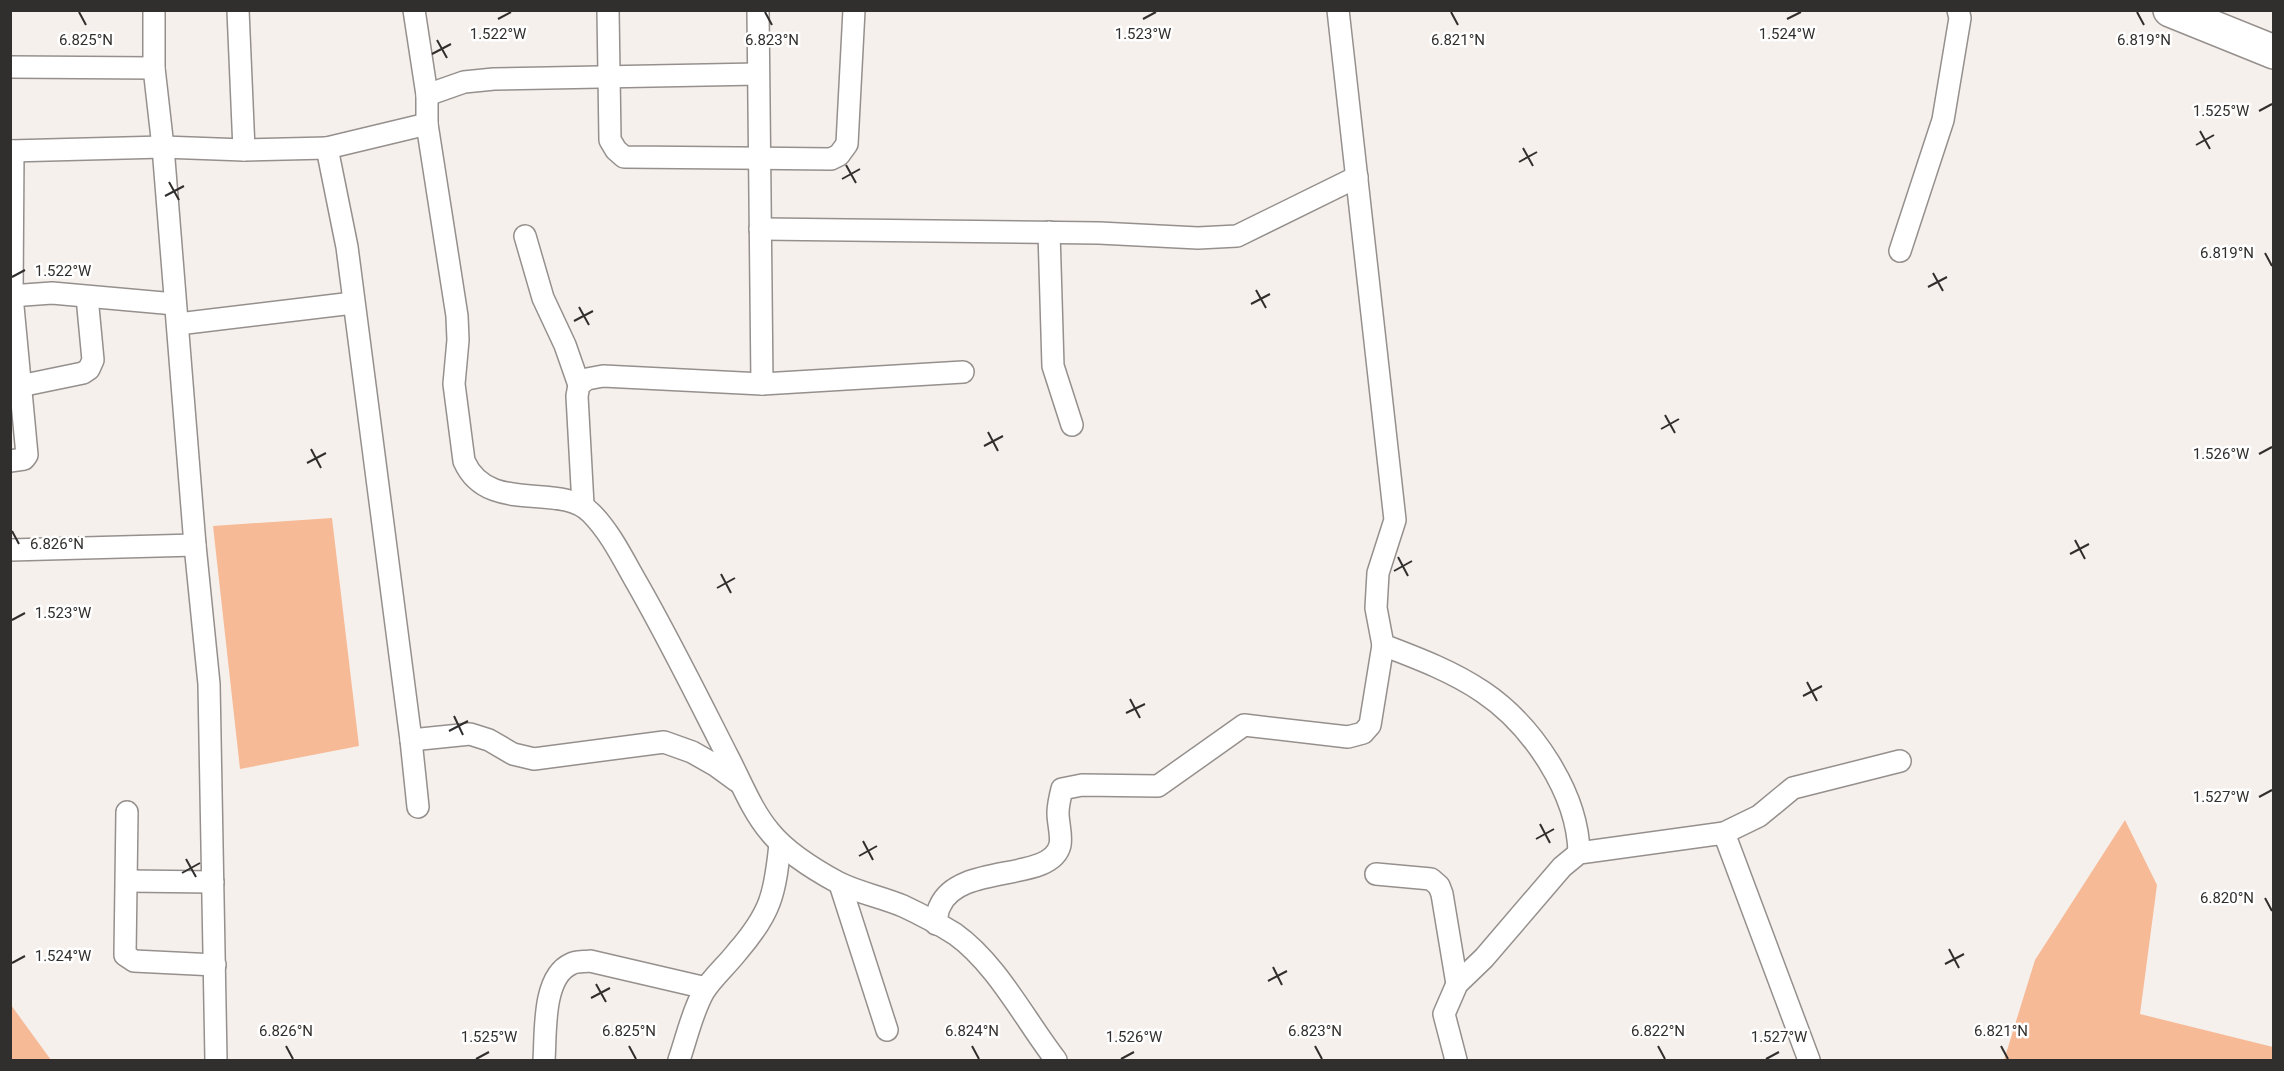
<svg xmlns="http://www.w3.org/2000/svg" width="2284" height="1071" viewBox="0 0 2284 1071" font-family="Roboto,sans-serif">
<rect width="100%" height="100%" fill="#f6f0ec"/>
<g fill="#f6ba97">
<polygon points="332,518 359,746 240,769 213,526"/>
<polygon points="2125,820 2157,885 2140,1014 2273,1047 2273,1060 2004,1060 2035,960"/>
<polygon points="11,1005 51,1060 11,1060"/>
</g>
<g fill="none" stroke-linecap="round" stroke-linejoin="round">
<defs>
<g id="street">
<polyline points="154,10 154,68 163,147 195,545 209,684 216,1060"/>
<polyline points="238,10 244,150"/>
<path d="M414 10 427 95V124L457 316 458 340 454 384 464 461C488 516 560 481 591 513 611 533 624 561 638 585 670 641 699 700 728 757 741 782 752 811 770 832 787 853 815 870 839 883 859 893 882 897 903 906 920 914 939 924 955 934 997 964 1025 1020 1056 1060"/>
<polyline points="608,10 610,140 616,150 624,157 831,159 839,155 847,144 854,10"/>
<polyline points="758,10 762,384"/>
<path d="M1338 10 1395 520 1378 573 1376 608 1383 645C1417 658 1452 671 1483 692 1532 725 1578 793 1579 853"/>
<polyline points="10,67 154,68"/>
<polyline points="427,95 464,82 494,79 758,74"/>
<polyline points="10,151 163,147 244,150 327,148"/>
<polyline points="760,229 1099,233 1198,238 1237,236 1357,177"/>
<polyline points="1049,232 1053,366 1072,425"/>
<polyline points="525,236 543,298 565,345 579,385"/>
<polyline points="1900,251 1943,120 1960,18 1958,10"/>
<polyline points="10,296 52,293 175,304"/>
<polyline points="178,324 353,303"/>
<polyline points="20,386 83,373 89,369 93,360 87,297"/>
<polyline points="10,461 24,459 27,455 12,296 13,151"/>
<polyline points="583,505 577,396 579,385 587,379 603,376 762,384 963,372"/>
<polyline points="10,550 195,545"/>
<polyline points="411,740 470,734 489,740 513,754 534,759 664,742 692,752 715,765 737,781"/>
<polyline points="418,807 411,740 347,247 327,148 427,124"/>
<polyline points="127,812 125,955 134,961 215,965"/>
<polyline points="1724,833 1809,1060"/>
<polyline points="1376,874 1431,879 1439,886 1442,894 1457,984"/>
<polyline points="127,881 213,882"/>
<polyline points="840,884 887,1030"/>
<path d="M936 924C937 918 937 911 940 906 959 862 1051 883 1060 845 1062 836 1058 823 1058 813 1058 805 1060 797 1062 789L1082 785 1158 786 1244 725 1348 737 1363 733 1370 725 1383 645"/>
<path d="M544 1060C546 1033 542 977 571 964 576 961 584 962 590 961L706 988"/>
<path d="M679 1060C687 1037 692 1012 704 991 713 977 727 965 737 952 771 913 775 894 780 844"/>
<polyline points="1456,1060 1444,1014 1457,984 1484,958 1562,867 1579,853 1724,833 1759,816 1793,788 1900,761"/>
</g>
<polyline id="primary" points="2170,10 2274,52"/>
</defs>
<use href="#street" stroke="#95908d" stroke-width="24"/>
<use href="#primary" stroke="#95908d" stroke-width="36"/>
<use href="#street" stroke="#fff" stroke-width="21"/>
<use href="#primary" stroke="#fff" stroke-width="33"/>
</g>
<path fill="none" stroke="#312f2e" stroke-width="2" d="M79 12 86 25M765 12 772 25M1451 12 1458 25M2137 12 2144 25M498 19 511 12M1143 19 1156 12M1787 19 1801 12M437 40 447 58M432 54 451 44M2259 111 2272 104M2200 131 2210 149M2196 145 2214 135M1523 148 1533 166M1519 162 1537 152M846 165 856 183M842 179 860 169M169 182 179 200M165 196 184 186M2265 253 2272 266M1933 273 1943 291M12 277 25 270M1928 287 1947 277M1256 290 1266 308M1251 304 1270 294M579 307 589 325M574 321 593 311M1665 415 1675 433M1661 429 1679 419M988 432 998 451M984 446 1003 436M311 449 321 468M2259 454 2272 447M307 463 326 453M12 531 19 544M2075 540 2085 559M2070 554 2089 544M1398 557 1408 576M1394 571 1412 561M721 574 731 593M717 588 735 578M12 620 25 613M1807 682 1817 701M1803 696 1822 686M1130 699 1140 718M1126 713 1145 704M454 716 463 735M449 731 468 721M2259 797 2272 790M1540 824 1550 843M1536 839 1554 829M863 841 873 860M859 856 877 846M186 859 196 877M182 873 200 863M2265 898 2272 911M1949 949 1959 968M12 963 25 956M1945 964 1964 954M1273 967 1282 985M1268 981 1287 971M596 984 606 1002M591 998 610 988M286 1046 293 1059M629 1046 636 1059M972 1046 979 1059M1315 1046 1322 1059M1658 1046 1665 1059M2001 1046 2008 1059M476 1059 489 1052M1121 1059 1134 1052M1766 1059 1779 1052"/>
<g font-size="15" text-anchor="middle" fill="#312f2e" stroke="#fff" stroke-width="5" stroke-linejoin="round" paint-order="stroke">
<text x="1143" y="39">1.523°W</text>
<text x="498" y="39">1.522°W</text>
<text x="1787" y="39">1.524°W</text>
<text x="86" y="45">6.825°N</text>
<text x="772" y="45">6.823°N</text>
<text x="1458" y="45">6.821°N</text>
<text x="2144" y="45">6.819°N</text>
<text x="2221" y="116">1.525°W</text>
<text x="2227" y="258">6.819°N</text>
<text x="63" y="276">1.522°W</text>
<text x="2221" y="459">1.526°W</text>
<text x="57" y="549">6.826°N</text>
<text x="63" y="618">1.523°W</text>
<text x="2221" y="802">1.527°W</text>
<text x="2227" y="903">6.820°N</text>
<text x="63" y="961">1.524°W</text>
<text x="286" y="1036">6.826°N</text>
<text x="629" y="1036">6.825°N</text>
<text x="972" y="1036">6.824°N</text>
<text x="1315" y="1036">6.823°N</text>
<text x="1658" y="1036">6.822°N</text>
<text x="2001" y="1036">6.821°N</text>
<text x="489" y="1042">1.525°W</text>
<text x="1134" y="1042">1.526°W</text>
<text x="1779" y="1042">1.527°W</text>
</g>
<rect width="2284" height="1071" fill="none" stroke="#312f2e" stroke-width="24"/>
</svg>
